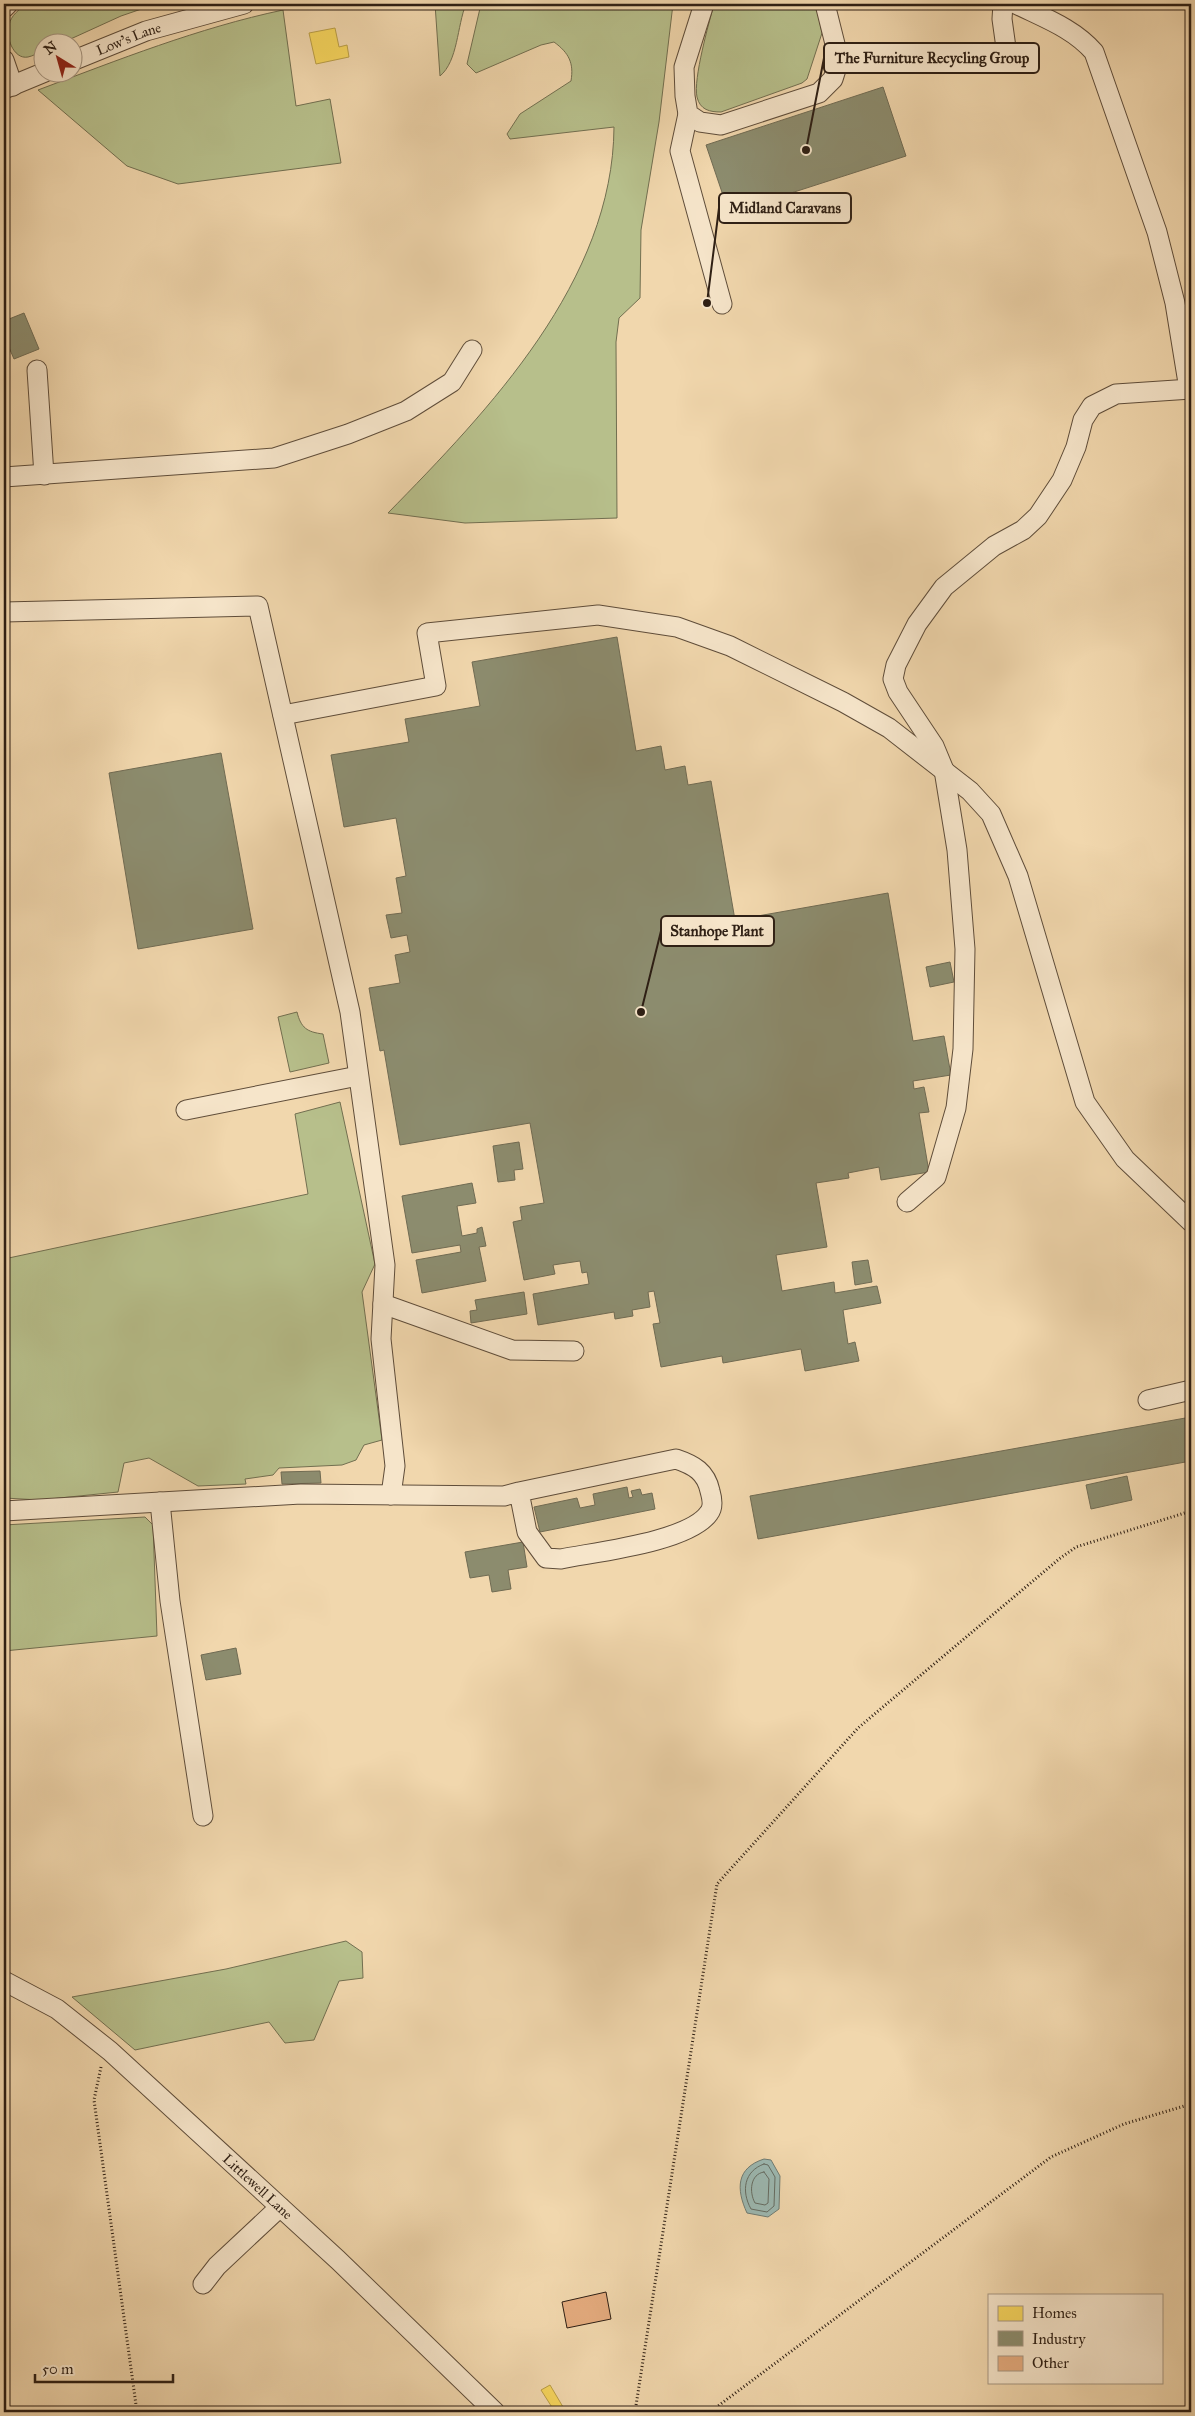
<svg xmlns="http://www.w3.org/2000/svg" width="1195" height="2416" viewBox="0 0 1195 2416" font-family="'IM FELL Great Primer',serif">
<rect width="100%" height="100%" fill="#f1d7ad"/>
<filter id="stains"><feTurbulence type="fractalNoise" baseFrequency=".004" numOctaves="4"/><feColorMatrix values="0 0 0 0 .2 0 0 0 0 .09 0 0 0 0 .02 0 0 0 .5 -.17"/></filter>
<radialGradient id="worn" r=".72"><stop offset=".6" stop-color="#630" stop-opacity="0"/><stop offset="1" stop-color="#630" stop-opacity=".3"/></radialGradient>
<g fill="#b7bf8b" stroke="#726f50">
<path d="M26 4H156L121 16 64 42H42V51C38 53 33 56 28 57 13 60 5 35 9 25 11 15 19 10 26 4Z"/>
<path d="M435 4H466C457 26 458 61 440 76Z"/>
<path d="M481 4H673L659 122 641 230 640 298 619 318 616 342 617 518 465 523 388 513C489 410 613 281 614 127L510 139 507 134 520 114 571 81C574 63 569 53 554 42L541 45 476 73 467 64Z"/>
<path d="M714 4H816L822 33 807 79 802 83 721 112C710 112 700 110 697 97 693 79 709 23 714 4Z"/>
<path d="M283 10 296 106 330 99 341 163 178 184 127 166 38 90C118 60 198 28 283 10Z"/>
<path d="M297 1012C301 1028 307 1032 323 1034L329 1063 290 1072 278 1017Z"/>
<polygon points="340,1102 375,1264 362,1292 382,1440 364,1445 356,1460 342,1465 279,1468 273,1475 245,1479 246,1484 198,1486 149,1458 124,1463 118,1492 40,1500 4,1498 4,1259 308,1194 295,1114"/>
<polygon points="145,1517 153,1525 157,1636 4,1651 4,1525"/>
<polygon points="346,1941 362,1952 363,1978 339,1981 314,2040 285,2043 269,2022 135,2050 72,1997 226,1969"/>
</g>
<path fill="#9cb8b1" stroke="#707b72" d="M764 2159 771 2160 780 2176 779 2209 768 2217 747 2213C736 2189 736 2168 764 2159Z"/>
<g fill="#f6d55c" stroke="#ba9e46">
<polygon points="335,28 339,47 347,45 349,57 316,64 309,33"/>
<polygon points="550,2385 566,2412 555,2412 541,2390"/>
</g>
<g fill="#8c8c6e" stroke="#706b53">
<polygon points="883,87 906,156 729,213 706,145"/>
<polygon points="24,313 39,349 14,359 4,336 4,321"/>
<polygon points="617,637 636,751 661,746 665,770 685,766 688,785 711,781 735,920 888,893 913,1041 944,1036 951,1075 913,1081 914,1089 924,1087 929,1112 919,1113 929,1172 881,1180 879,1167 848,1173 849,1178 816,1183 827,1247 776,1255 782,1291 834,1282 835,1293 877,1286 881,1303 843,1310 848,1344 855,1342 859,1361 805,1371 801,1349 723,1363 722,1356 661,1367 653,1324 660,1323 654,1291 648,1292 650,1307 632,1310 633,1316 615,1319 614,1312 538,1325 533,1294 589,1284 587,1272 582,1273 580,1261 553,1265 555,1274 524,1280 513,1222 522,1220 520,1207 544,1203 530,1123 400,1145 384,1050 380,1051 369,988 400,983 395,955 410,952 407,935 391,938 386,915 402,913 396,878 406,876 396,818 344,827 331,755 409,742 405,719 480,706 472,662"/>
<polygon points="221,753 253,929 138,949 109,773"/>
<polygon points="950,962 954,982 930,987 926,967"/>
<polygon points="519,1142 523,1169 514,1170 515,1180 498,1182 493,1146"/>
<polygon points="472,1183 476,1203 457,1206 462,1236 477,1233 477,1229 482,1227 486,1246 479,1247 486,1281 422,1293 416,1260 461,1252 460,1245 412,1253 402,1196"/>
<polygon points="868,1260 872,1282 855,1285 852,1262"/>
<polygon points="524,1292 527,1314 471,1323 470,1311 477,1310 475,1300"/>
<polygon points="1191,1417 1191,1461 758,1539 750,1496"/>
<polygon points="320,1471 321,1483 282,1484 281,1472"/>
<polygon points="1127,1476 1132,1500 1091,1509 1086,1485"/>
<polygon points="627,1487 629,1498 633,1497 631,1491 640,1489 642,1495 652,1493 655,1509 540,1532 534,1507 577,1498 580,1508 595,1505 593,1494"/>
<polygon points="523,1542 527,1567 508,1570 511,1589 492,1592 489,1575 470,1578 465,1552"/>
<polygon points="236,1648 241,1674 206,1680 201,1655"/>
</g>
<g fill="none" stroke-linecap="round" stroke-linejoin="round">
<g stroke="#656c62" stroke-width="1">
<path d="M764 2164 768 2165 775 2177 774 2206 767 2212 751 2209C741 2191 744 2171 764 2164Z"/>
<path d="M764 2172 769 2179 768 2203 765 2205 755 2203C749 2192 750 2174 764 2172Z"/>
</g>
</g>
<polygon fill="#e4ab7e" stroke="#2e1f14" points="606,2292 611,2319 567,2328 562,2302"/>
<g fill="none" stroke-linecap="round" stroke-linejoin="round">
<defs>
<g id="minor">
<polyline points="704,4 684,67 685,96 688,114 700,122 721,125 819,93 833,79 839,60 825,4"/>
<polyline points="1003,4 1002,19 1008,62"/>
<path d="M1016 4C1044 18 1073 28 1094 52L1157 232 1175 303 1189 389"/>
<polyline points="4,8 8,4"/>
<polyline points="4,60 13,86"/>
<path id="s1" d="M72 61 146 31 244 4"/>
<polyline points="4,89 45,72"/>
<polyline points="688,114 680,151 722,304"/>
<polyline points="37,370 44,475"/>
<polyline points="4,477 274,458 348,434 406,411 452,382 472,350"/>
<polyline points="4,612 258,606 350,1012 385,1265 381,1339 395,1466 391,1495"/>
<polyline points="283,715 436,686 427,633 598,615 677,627 730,646 843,702 889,728 970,791 991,814 1018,876 1085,1102 1125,1159 1191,1222"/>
<polyline points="186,1110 358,1076"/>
<polyline points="907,1202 936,1177 956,1108 963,1049 965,949 957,850 944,770 934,746 898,692 893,679 896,665 917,624 944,587 994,546 1023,530 1038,516 1062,480 1076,447 1083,420 1092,406 1116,394 1191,389"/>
<polyline points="383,1304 512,1350 574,1351"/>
<polyline points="1148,1400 1191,1390"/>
<polyline points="160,1502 170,1601 203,1816"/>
<path d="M4 1511 301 1494 504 1496 519 1492 676 1459C694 1465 706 1472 710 1491 712 1498 714 1507 709 1513 689 1542 595 1552 561 1559L546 1558 527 1532 519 1492"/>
<path id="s2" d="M4 1981 57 2009 110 2051 338 2260 495 2412"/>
<polyline points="203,2284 217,2266 280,2207"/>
</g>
</defs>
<use href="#minor" stroke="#5f4d3a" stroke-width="21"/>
<g stroke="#2e1f14" stroke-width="3" stroke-dasharray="1 2.5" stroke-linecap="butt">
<polyline points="101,2067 94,2100 137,2412"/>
<polyline points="635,2412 717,1884 858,1728 1059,1559 1076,1547 1191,1511"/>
<polyline points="710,2412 1051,2157 1124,2124 1191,2104"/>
</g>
<use href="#minor" stroke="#f6e5ca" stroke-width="19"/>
</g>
<g text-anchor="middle" stroke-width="5" stroke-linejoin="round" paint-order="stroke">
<g font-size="14" fill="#2e1f14" stroke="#f6e5ca">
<text dy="5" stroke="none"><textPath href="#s1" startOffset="61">Low's Lane</textPath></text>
<text dy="5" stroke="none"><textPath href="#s2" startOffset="328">Littlewell Lane</textPath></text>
</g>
</g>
<path fill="none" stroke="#2e1f14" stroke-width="2" d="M806 150L824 58M707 303L719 208M641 1012L661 931"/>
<g fill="#2e1f14" stroke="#f6e5ca" stroke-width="2">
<circle cx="806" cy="150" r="5"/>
<circle cx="707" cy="303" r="5"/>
<circle cx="641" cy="1012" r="5"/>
</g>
<g fill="#f6e5ca" stroke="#2e1f14" stroke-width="2">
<rect x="824" y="43" width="215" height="30" rx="5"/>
<rect x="719" y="193" width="132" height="30" rx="5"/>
<rect x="661" y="916" width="113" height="30" rx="5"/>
</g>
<g font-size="15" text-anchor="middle" font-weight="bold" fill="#2e1f14">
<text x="932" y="63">The Furniture Recycling Group</text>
<text x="785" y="213">Midland Caravans</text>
<text x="717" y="936">Stanhope Plant</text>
</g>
<rect width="1195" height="2416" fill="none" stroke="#f1d7ad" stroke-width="20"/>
<rect x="5" y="5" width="1185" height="2406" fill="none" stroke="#2e1f14" stroke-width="2.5"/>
<rect x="10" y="10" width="1175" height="2396" fill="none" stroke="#2e1f14"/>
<rect x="988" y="2294" width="175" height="90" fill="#f6e5ca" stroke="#a69681"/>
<rect x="998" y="2306" width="25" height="15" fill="#f6d55c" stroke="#a69681"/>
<text x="1032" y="2318" font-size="15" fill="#2e1f14">Homes</text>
<rect x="998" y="2331" width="25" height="15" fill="#8c8c6e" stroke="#a69681"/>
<text x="1032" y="2344" font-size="15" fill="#2e1f14">Industry</text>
<rect x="998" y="2356" width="25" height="15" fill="#e4ab7e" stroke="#a69681"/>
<text x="1032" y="2368" font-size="15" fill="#2e1f14">Other</text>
<g transform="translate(58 58) rotate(323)"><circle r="24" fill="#f6e5ca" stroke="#a69681"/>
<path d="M0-4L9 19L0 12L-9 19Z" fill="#8f2418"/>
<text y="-8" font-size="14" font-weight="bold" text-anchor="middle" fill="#2e1f14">N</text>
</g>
<path d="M35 2374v8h138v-8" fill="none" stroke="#2e1f14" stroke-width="2.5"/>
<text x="42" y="2374" font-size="15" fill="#2e1f14" stroke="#f6e5ca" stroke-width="4" paint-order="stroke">50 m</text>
<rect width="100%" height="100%" filter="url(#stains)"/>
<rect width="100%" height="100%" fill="url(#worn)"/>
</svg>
